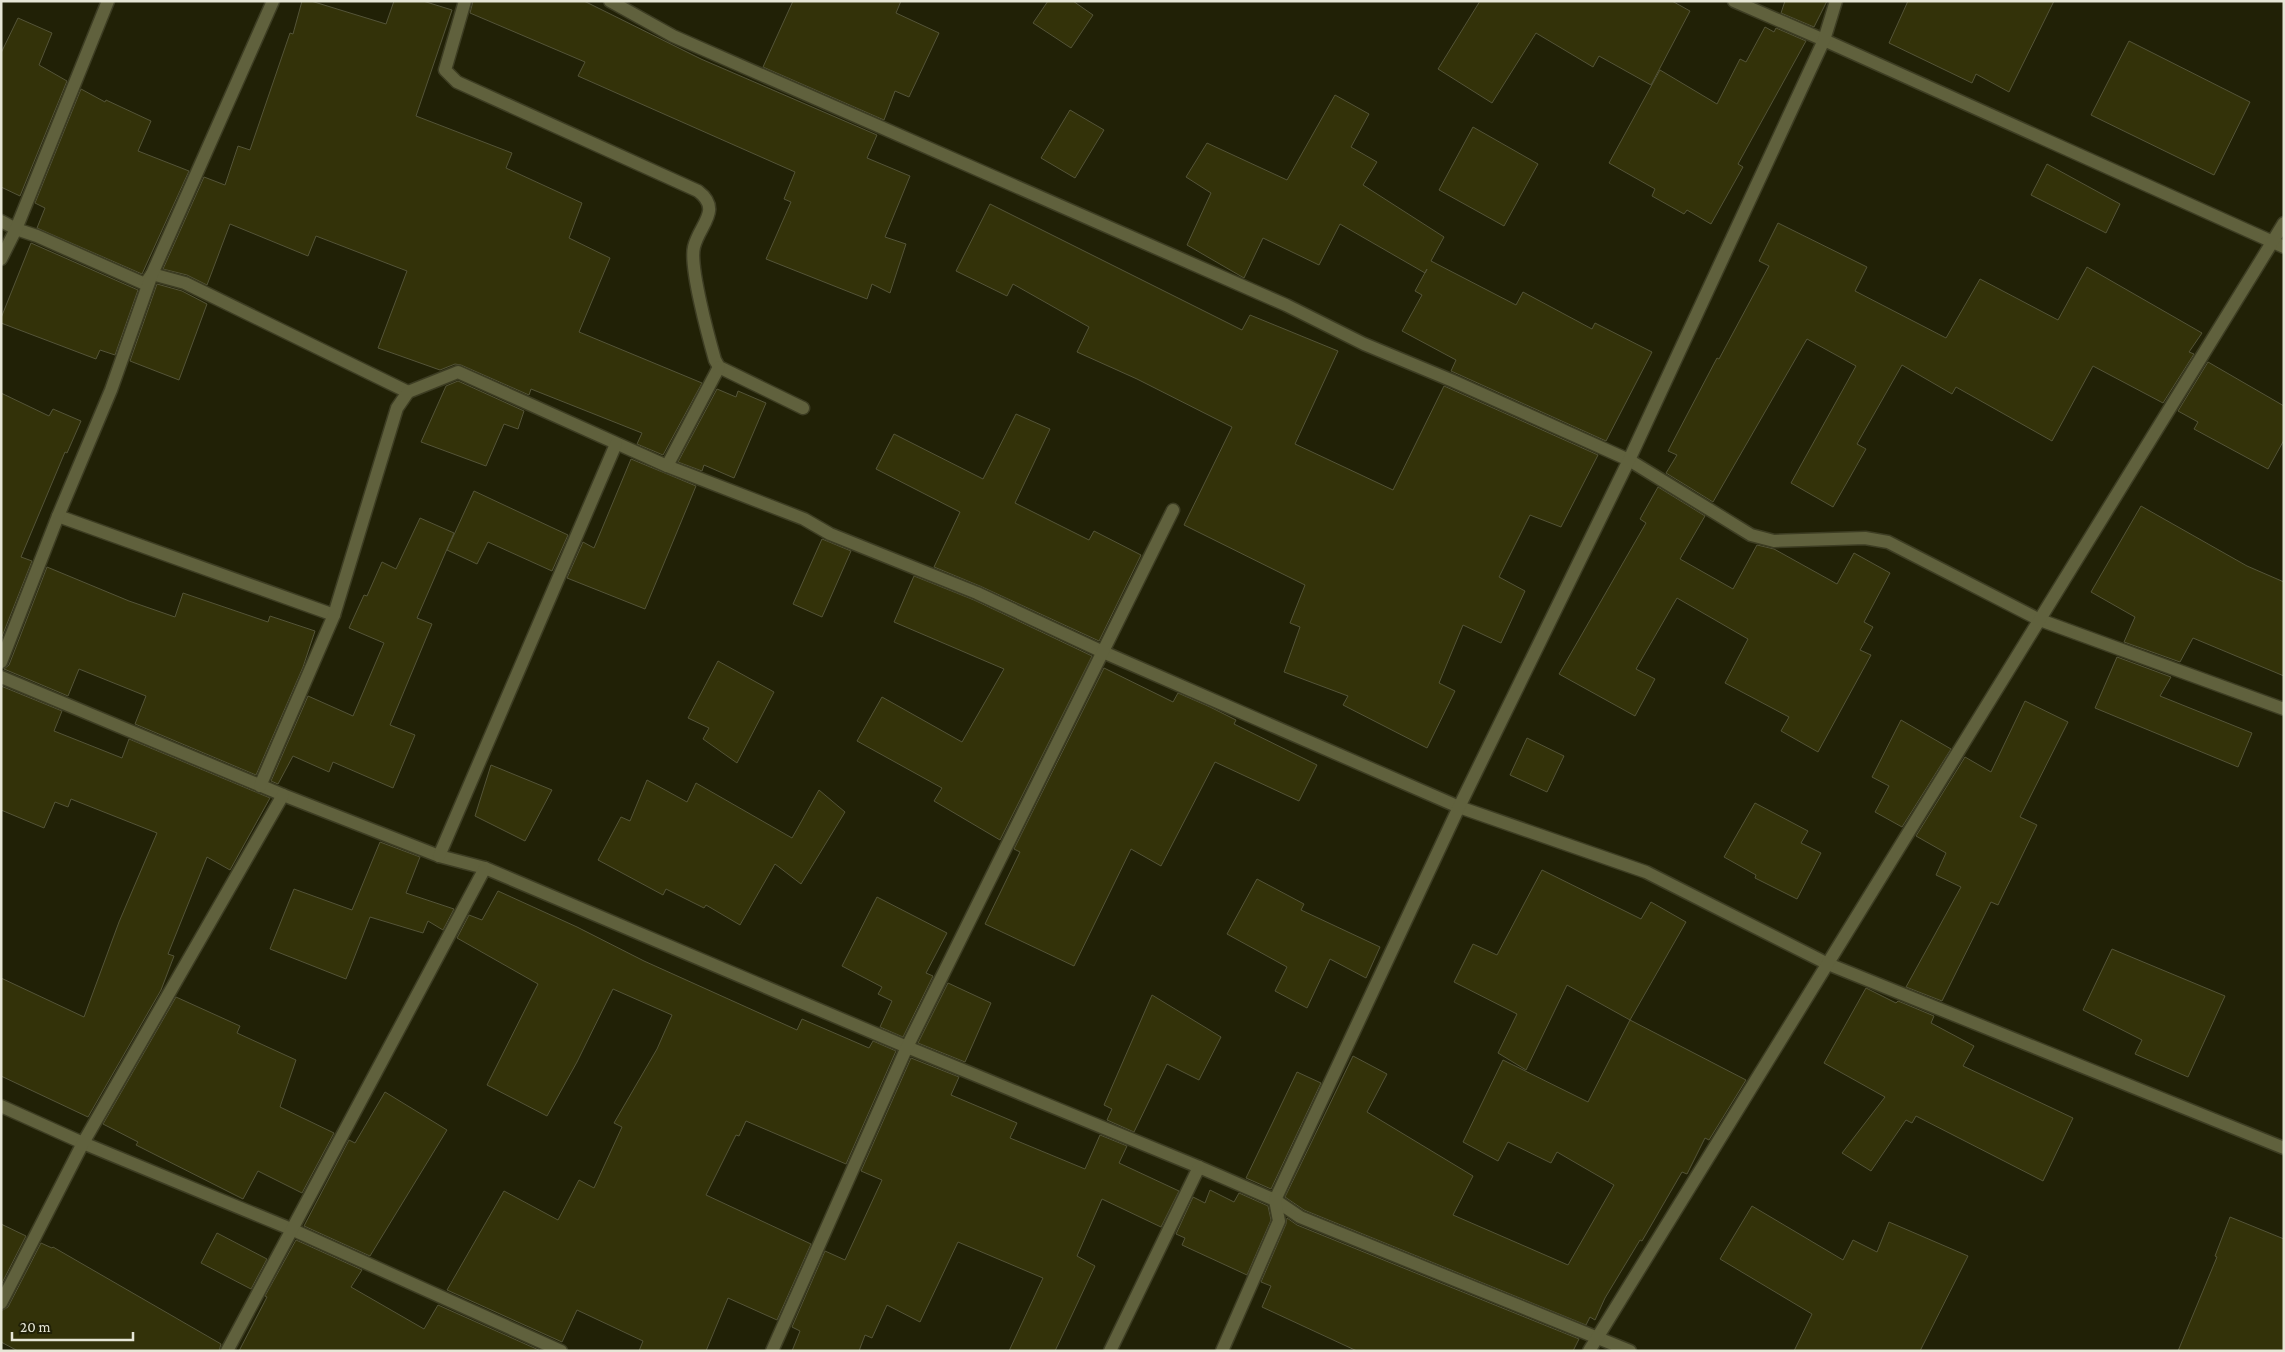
<svg xmlns="http://www.w3.org/2000/svg" width="2285" height="1352" viewBox="0 0 2285 1352" font-family="'Crimson Pro',serif">
<rect width="100%" height="100%" fill="#212106"/>
<g fill="#333209" stroke="#545438">
<polygon points="302,1 311,1 386,24 394,1 423,1 452,10 416,116 512,153 506,168 582,203 569,238 610,258 579,332 702,383 663,455 637,444 642,433 531,389 529,395 461,365 455,364 440,370 378,348 407,271 316,236 308,256 230,224 207,285 187,275 163,269 204,177 225,185 238,146 250,150 290,33 293,34"/>
<polygon points="473,1 584,1 701,59 877,135 867,158 910,176 885,237 906,244 890,293 872,284 867,299 766,259 791,202 784,199 795,172 578,76 585,62 470,13"/>
<polygon points="793,1 901,1 896,13 939,33 909,97 895,91 884,120 763,67"/>
<polygon points="1048,1 1073,1 1093,15 1071,48 1033,23"/>
<polygon points="1480,1 1672,1 1690,11 1651,85 1599,56 1593,67 1536,33 1492,103 1438,69"/>
<polygon points="1785,1 1827,1 1814,27 1781,13"/>
<polygon points="1908,1 2054,1 2009,92 1976,74 1972,83 1889,43"/>
<polygon points="18,18 52,33 39,65 67,81 20,196 1,187 1,53"/>
<polygon points="1765,27 1774,32 1776,28 1806,41 1738,164 1743,167 1711,224 1687,210 1684,214 1652,196 1655,189 1609,163 1660,70 1717,104 1740,59 1746,62"/>
<polygon points="2129,41 2250,102 2214,175 2091,115"/>
<polygon points="81,89 105,102 106,100 151,121 138,151 189,171 142,274 37,228 45,208 35,203"/>
<polygon points="1335,95 1369,114 1351,147 1377,162 1363,185 1444,237 1431,261 1516,305 1523,292 1592,329 1595,323 1652,352 1606,441 1451,371 1456,360 1402,331 1422,295 1415,291 1427,269 1425,273 1340,224 1319,265 1263,238 1244,278 1187,245 1211,193 1186,177 1207,143 1287,180"/>
<polygon points="1070,110 1104,130 1075,178 1041,158"/>
<polygon points="1473,127 1538,164 1504,226 1439,190"/>
<polygon points="2047,164 2120,204 2106,233 2031,195"/>
<polygon points="990,204 1242,330 1250,315 1338,351 1295,444 1393,490 1444,386 1598,455 1561,527 1530,515 1499,577 1525,591 1501,643 1463,625 1439,683 1455,691 1427,748 1343,705 1348,696 1284,672 1300,627 1290,623 1305,585 1184,525 1232,427 1137,379 1077,352 1089,327 1013,284 1007,296 956,271"/>
<polygon points="1778,223 1867,267 1855,291 1946,338 1980,279 2058,320 2087,267 2202,333 2189,352 2194,354 2163,403 2093,366 2052,441 1956,387 1952,394 1902,365 1857,444 1866,449 1833,507 1791,483 1856,366 1807,339 1713,502 1666,473 1677,455 1668,451 1717,358 1719,359 1769,266 1759,261"/>
<polygon points="31,243 138,290 115,355 100,350 96,359 1,323 1,318"/>
<polygon points="157,284 182,291 207,304 179,380 130,361"/>
<polygon points="2208,362 2284,406 2284,440 2268,469 2194,429 2198,422 2178,411"/>
<polygon points="458,381 524,411 518,429 504,424 486,466 421,442 446,386"/>
<polygon points="717,389 736,397 738,391 766,403 734,478 704,465 702,471 678,462"/>
<polygon points="1,393 49,416 53,409 81,421 67,453 65,452 21,557 32,561 1,639"/>
<polygon points="1016,414 1050,429 1015,503 1089,540 1094,531 1141,555 1099,641 980,586 934,567 960,512 876,469 894,434 983,479"/>
<polygon points="631,459 696,486 645,609 567,578 583,542 594,548"/>
<polygon points="1658,487 1705,516 1680,559 1733,589 1757,545 1774,549 1837,584 1854,553 1890,573 1864,622 1873,627 1860,650 1871,655 1818,752 1781,731 1789,717 1725,683 1748,639 1677,598 1636,669 1655,679 1635,716 1559,674 1646,523 1640,519"/>
<polygon points="474,491 568,535 552,571 488,542 477,564 447,550"/>
<polygon points="2141,506 2247,566 2284,582 2284,676 2193,638 2180,662 2124,642 2135,617 2091,592"/>
<polygon points="420,518 454,533 417,618 432,624 390,725 415,735 393,788 333,762 329,772 293,756 278,784 271,781 308,696 353,716 384,643 349,628 364,595 367,596 382,562 396,569"/>
<polygon points="822,539 851,551 822,617 793,604"/>
<polygon points="47,567 129,601 175,617 183,593 268,622 270,616 315,631 303,667 256,775 135,724 146,696 79,669 68,696 4,669 9,665"/>
<polygon points="914,576 974,600 1092,656 1000,840 934,801 942,788 857,741 882,697 962,742 1004,669 894,622"/>
<polygon points="2117,657 2171,677 2160,696 2252,733 2238,767 2095,708"/>
<polygon points="718,661 774,692 737,763 703,739 709,728 688,718"/>
<polygon points="1104,668 1173,702 1178,693 1210,707 1236,720 1234,724 1317,765 1299,801 1215,762 1161,866 1131,849 1074,966 985,924 1020,852 1014,849"/>
<polygon points="1,686 62,711 54,731 122,758 129,739 270,798 230,870 207,857 168,954 174,956 161,990 88,1117 1,1076 1,978 84,1017 119,922 157,833 71,799 68,807 55,802 44,828 1,810"/>
<polygon points="2025,701 2068,722 2020,817 2037,825 1998,905 1991,902 1942,1001 1906,987 1961,887 1936,875 1946,853 1916,836 1965,757 1991,772"/>
<polygon points="1901,720 1951,749 1902,827 1875,812 1889,786 1872,777"/>
<polygon points="1527,738 1564,756 1547,792 1510,775"/>
<polygon points="491,765 552,790 525,841 475,816"/>
<polygon points="647,780 687,802 696,783 792,838 819,790 845,812 801,884 775,864 740,925 706,905 704,908 666,889 663,895 598,860 621,817 630,821"/>
<polygon points="1755,803 1808,831 1801,843 1821,853 1797,899 1755,878 1756,875 1724,857"/>
<polygon points="380,842 420,857 406,893 454,909 443,930 428,921 423,933 370,917 346,979 270,949 294,889 352,910"/>
<polygon points="1542,870 1641,919 1651,902 1686,922 1630,1020 1567,985 1526,1070 1498,1053 1517,1014 1454,982 1473,944 1497,955"/>
<polygon points="1257,879 1304,904 1301,910 1380,947 1366,978 1330,959 1307,1008 1275,991 1287,967 1227,934"/>
<polygon points="498,891 577,927 644,961 797,1030 802,1019 869,1048 873,1041 896,1051 846,1164 746,1121 739,1136 736,1135 706,1195 811,1244 777,1320 728,1298 706,1351 639,1351 643,1341 577,1310 562,1342 447,1290 504,1191 558,1220 579,1180 594,1188 622,1127 614,1123 657,1049 672,1015 613,989 577,1062 547,1116 487,1085 538,984 457,938 469,915 482,920"/>
<polygon points="877,897 947,933 926,973 933,976 903,1037 880,1027 892,1001 878,994 882,987 842,966"/>
<polygon points="2112,949 2225,996 2188,1077 2135,1054 2142,1040 2083,1010"/>
<polygon points="948,983 991,1003 965,1062 918,1043"/>
<polygon points="1866,988 1896,1003 1898,1001 1934,1016 1931,1023 1974,1046 1963,1066 2073,1118 2043,1181 1916,1116 1912,1123 1906,1120 1871,1171 1842,1153 1885,1097 1824,1063"/>
<polygon points="1152,995 1221,1037 1199,1080 1167,1064 1134,1132 1107,1120 1112,1109 1104,1105"/>
<polygon points="176,997 240,1026 237,1033 296,1060 280,1107 334,1133 302,1193 258,1171 243,1199 136,1145 138,1142 103,1124"/>
<polygon points="1630,1020 1746,1080 1709,1140 1705,1138 1687,1174 1682,1172 1642,1241 1640,1240 1605,1298 1595,1320 1590,1317 1586,1325 1304,1210 1285,1197 1353,1056 1387,1074 1367,1112 1473,1176 1453,1215 1568,1265 1614,1185 1557,1152 1551,1163 1508,1142 1498,1161 1463,1142 1503,1060 1588,1102"/>
<polygon points="911,1058 959,1077 951,1095 1017,1123 1010,1138 1085,1169 1100,1135 1127,1146 1119,1163 1179,1191 1161,1227 1102,1199 1077,1256 1095,1266 1055,1351 1009,1351 1043,1278 958,1242 920,1322 887,1305 872,1338 865,1335 859,1351 792,1351 800,1331 792,1327 825,1251 845,1260 882,1180 861,1171"/>
<polygon points="1297,1072 1321,1083 1271,1189 1246,1178"/>
<polygon points="385,1092 447,1130 370,1256 304,1226 349,1140 355,1143"/>
<polygon points="1210,1190 1234,1202 1239,1193 1268,1206 1271,1220 1247,1275 1182,1245 1185,1238 1176,1234 1193,1197 1205,1203"/>
<polygon points="1752,1206 1843,1260 1853,1240 1877,1252 1889,1222 1968,1256 1920,1351 1794,1351 1812,1314 1720,1259"/>
<polygon points="2230,1217 2284,1239 2284,1351 2178,1351 2217,1257 2215,1256"/>
<polygon points="1287,1218 1297,1225 1579,1339 1573,1351 1357,1351 1262,1307 1271,1286 1261,1282 1286,1224"/>
<polygon points="1,1224 26,1236 1,1285"/>
<polygon points="217,1233 267,1259 251,1289 201,1263"/>
<polygon points="296,1240 362,1270 351,1287 424,1329 438,1305 541,1351 239,1351 267,1297 265,1296"/>
<polygon points="41,1243 52,1248 53,1247 221,1344 219,1351 18,1351 1,1342 1,1311 8,1307"/>
</g>
<g fill="none" stroke-linecap="round" stroke-linejoin="round">
<defs>
<g id="minor">
<path d="M465 1 445 70 457 82 698 191C723 210 699 225 694 247 689 266 709 339 715 360L719 367 803 408"/>
<polyline points="610,1 673,36 1286,305 1364,344 1453,381 1629,460 1751,535 1774,541 1865,538 1888,542 2040,620 2284,709"/>
<polyline points="1734,1 1824,40 2284,247"/>
<polyline points="1,221 16,229 37,236 145,284 152,274 185,283 408,392"/>
<polyline points="1,259 16,229 108,1"/>
<polyline points="667,466 804,519 830,534 977,593 1103,652 1459,807 1646,872 1828,964 2284,1148"/>
<polyline points="58,516 334,615"/>
<polyline points="1,662 58,516 111,390 152,274 273,1"/>
<polyline points="1,677 283,795 439,856 485,868 907,1047 1199,1167 1275,1200 1300,1217 1630,1351"/>
<polyline points="260,786 334,615 397,408 408,392 458,372 667,466 719,367"/>
<polyline points="439,856 616,444"/>
<polyline points="1,1106 83,1143 291,1229 561,1351"/>
<polyline points="1,1303 83,1143 283,795"/>
<polyline points="227,1351 485,868"/>
<polyline points="772,1351 907,1047 1173,510"/>
<polyline points="1110,1351 1199,1167"/>
<polyline points="1222,1351 1279,1221 1275,1200 1459,807 1629,460 1824,40 1836,1"/>
<polyline points="1589,1351 2284,223"/>
</g>
</defs>
<use href="#minor" stroke="#3d3d23" stroke-width="15"/>
<use href="#minor" stroke="#60613d" stroke-width="12"/>
</g>
<rect width="2285" height="1352" fill="none" stroke="#e6e6d6" stroke-width="5"/>
<path d="M12 1332v8h121v-8" fill="none" stroke="#e6e6d6" stroke-width="2.5"/>
<text x="20" y="1332" font-size="15" fill="#e6e6d6" stroke="#212106" stroke-width="4" paint-order="stroke">20 m</text>
</svg>
